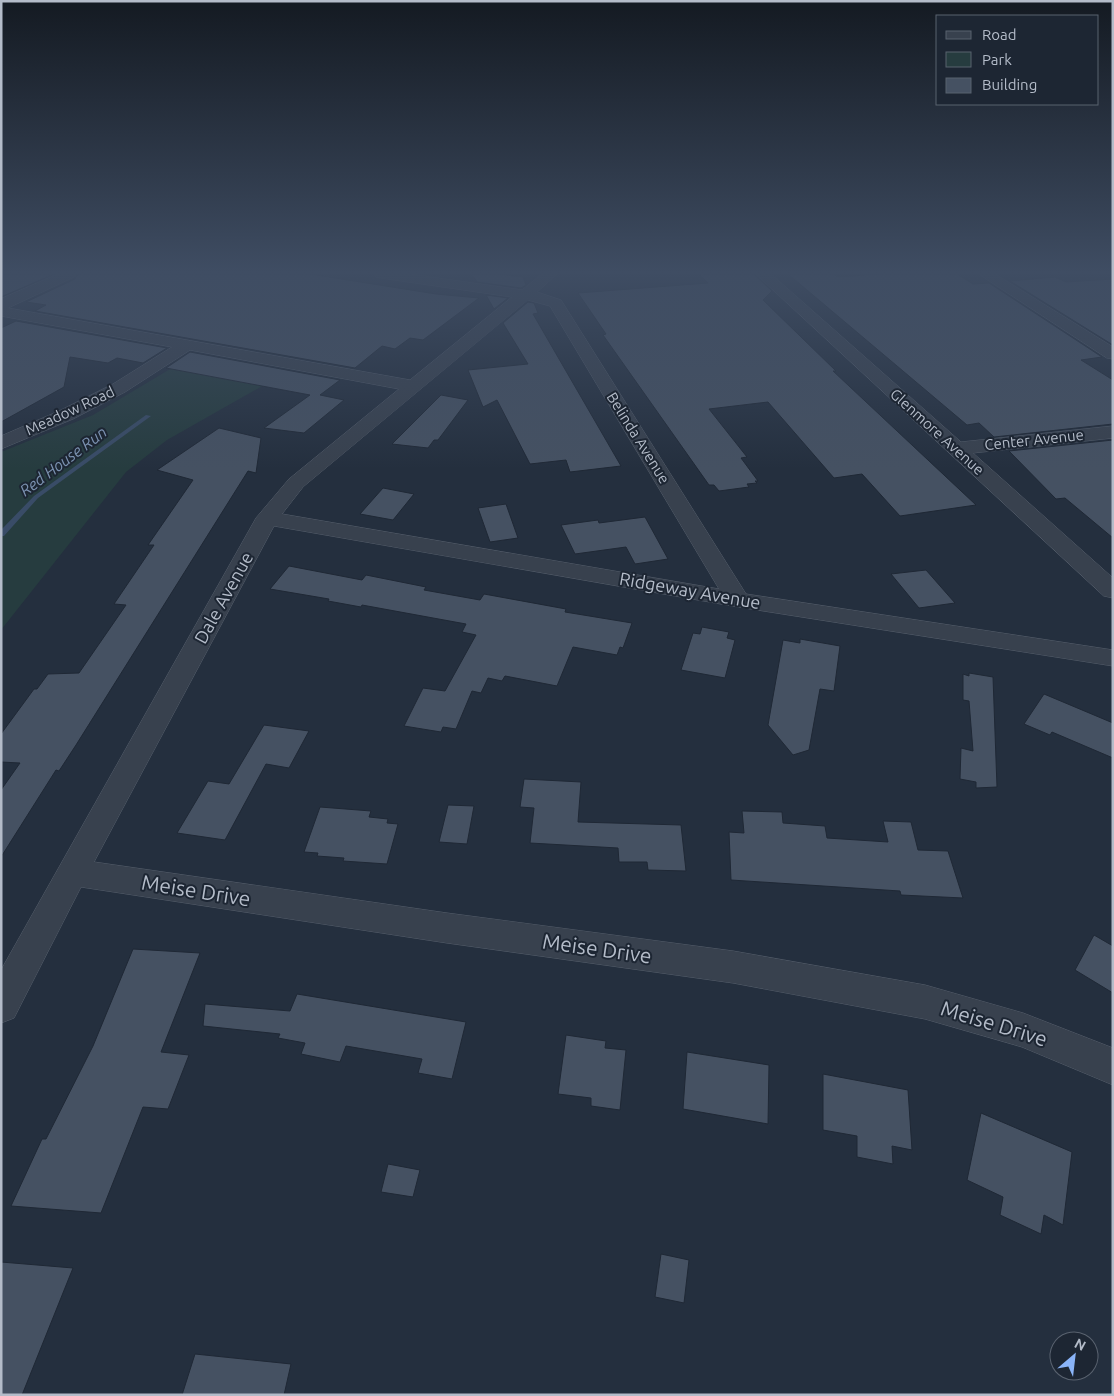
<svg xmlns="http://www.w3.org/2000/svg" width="1114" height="1396" viewBox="0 0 1114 1396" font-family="Ubuntu,sans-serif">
<rect width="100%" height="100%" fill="#242f3e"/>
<polygon fill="#263c3f" points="192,356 287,372 167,440 126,472 1,630 1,452 93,415"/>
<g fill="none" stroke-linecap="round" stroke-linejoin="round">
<polygon fill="#394c67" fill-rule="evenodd" points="146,415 151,416 38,498 4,536 1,536 1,530 34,496"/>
</g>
<g fill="#455162" stroke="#1f2835">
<polygon points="1,274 54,274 1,297"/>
<polygon points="78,274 310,274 436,294 479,298 423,340 410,338 395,349 382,346 355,368 35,311 46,305 26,302 75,279"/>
<polygon points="472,274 498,274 523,277 526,285 521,288 477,282"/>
<polygon points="699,274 754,274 772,291 763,300 836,371 833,371 976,505 900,516 862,474 834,478 768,402 709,409 747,457 741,458 758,481 755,481 757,483 747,484 749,487 719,491 714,485 709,485 603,335 606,334 578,293 708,283"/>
<polygon points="788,274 833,274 838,277 879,274 957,274 973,284 989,283 1102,357 1081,360 1113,380 1113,424 994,437 979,423 967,425"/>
<polygon points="1055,277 1066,282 1113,279 1113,345 1010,281"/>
<polygon points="486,295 508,298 494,309"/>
<polygon points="528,302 534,303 538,313 533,314 621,466 570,472 566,460 530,464 497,400 483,407 468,370 528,364 503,323"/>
<polygon points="16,321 167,348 143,363 117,358 108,363 70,357 64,387 1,422 1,328"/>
<polygon points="190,352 340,380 320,395 344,400 304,433 264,428 310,395 166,368"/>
<polygon points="441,395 468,400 438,440 434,440 428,448 392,444"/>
<polygon points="219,428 261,438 256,473 248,471 76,745 59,771 56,770 1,857 1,790 20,763 1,762 1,734 34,689 37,689 48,674 79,673 126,605 114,604 154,545 148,545 193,480 157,470"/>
<polygon points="1113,440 1113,538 1065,498 1056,499 1009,451"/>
<polygon points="383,488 414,494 393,520 360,514"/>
<polygon points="506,504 518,538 490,542 478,508"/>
<polygon points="645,517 668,559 635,564 626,547 575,554 561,525 598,520 599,523"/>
<polygon points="289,566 362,580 366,575 426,587 424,590 480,600 484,594 566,609 565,612 632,623 623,648 620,647 617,655 573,647 557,686 505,676 502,681 488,678 481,693 472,691 456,729 443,727 441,732 404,726 423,688 445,691 476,635 462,632 466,624 362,605 361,607 328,601 329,599 270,589"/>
<polygon points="926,570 955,603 919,608 891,574"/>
<polygon points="702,627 729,632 727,638 735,640 725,678 681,670 693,633 700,634"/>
<polygon points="800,639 840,646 834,691 820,689 809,750 793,755 768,725 783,640 800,643"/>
<polygon points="969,673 993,677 997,787 976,788 976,782 960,779 961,748 973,751 969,701 963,700 963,674 969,676"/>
<polygon points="1044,694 1113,723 1113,758 1052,732 1050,735 1024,724"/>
<polygon points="264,725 309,731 289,768 266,764 225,840 177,833 208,781 229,784"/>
<polygon points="524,779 581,782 578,822 681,825 686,871 648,870 647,862 619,862 618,848 530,843 534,808 520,807"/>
<polygon points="448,805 474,806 467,844 439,842"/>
<polygon points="320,807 371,811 369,817 388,819 387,823 398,824 387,864 343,861 344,858 317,856 318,853 304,852"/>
<polygon points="742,811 782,812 783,823 825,826 827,838 888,842 883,821 911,822 918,850 948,851 963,898 901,895 900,891 731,880 729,832 744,833"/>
<polygon points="1094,935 1113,946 1113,993 1075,970"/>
<polygon points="133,949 200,953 161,1052 189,1055 168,1109 143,1107 101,1213 11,1206 42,1139 46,1139 93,1046"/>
<polygon points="297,994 466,1022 452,1079 418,1073 422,1059 346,1046 340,1062 301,1054 305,1043 278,1038 280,1034 203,1026 205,1004 290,1011"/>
<polygon points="566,1035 606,1041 605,1048 626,1050 620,1110 591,1106 591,1098 558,1094"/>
<polygon points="687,1052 769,1065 768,1124 683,1109"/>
<polygon points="823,1074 908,1090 912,1150 892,1146 893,1164 857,1157 857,1136 823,1130"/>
<polygon points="981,1113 1072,1152 1063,1225 1044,1215 1041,1234 1000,1215 1003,1197 967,1180"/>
<polygon points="388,1164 420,1170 413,1197 381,1192"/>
<polygon points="661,1254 689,1260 684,1303 655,1297"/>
<polygon points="1,1262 73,1268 22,1395 1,1395"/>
<polygon points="195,1354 291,1364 284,1395 182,1395"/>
</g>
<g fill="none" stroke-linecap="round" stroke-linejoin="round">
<defs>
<g id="street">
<path d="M58 274H76L74 277 8 308 410 380 512 297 381 278 376 277 374 274H409L522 290 542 274H557L537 292 561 300 746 594 1113 650V666L738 607 274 526 94 862 447 913 733 951 925 985 1023 1013 1113 1048V1085L1022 1047 925 1019 733 983 447 943 81 887 14 1018 1 1023V970L256 518 289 479 399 389 190 350 125 392 73 419 1 449V436L59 411 113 384 172 347 1 316V299ZM528 300 550 306 719 589 282 514 303 487Z"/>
<polygon points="756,274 771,274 961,442 1113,426 1113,438 973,453 1113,578 1113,598 1104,596"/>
<polygon points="979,274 995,274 1113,347 1113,359 1107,358"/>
</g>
</defs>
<use href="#street" stroke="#565f6c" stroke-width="1"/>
<use href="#street" fill="#38414e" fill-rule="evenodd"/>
</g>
<linearGradient id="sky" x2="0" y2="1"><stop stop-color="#141a22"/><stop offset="0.58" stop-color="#3f4d63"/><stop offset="1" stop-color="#3f4d63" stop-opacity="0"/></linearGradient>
<rect width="1114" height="469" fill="url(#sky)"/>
<g text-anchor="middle" stroke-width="4" stroke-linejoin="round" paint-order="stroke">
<g font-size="15" fill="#b4bcc9" stroke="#1d2633">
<text transform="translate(70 411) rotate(-25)" y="5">Meadow Road</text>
<text transform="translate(937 432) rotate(42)" y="5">Glenmore Avenue</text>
<text transform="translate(638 438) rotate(58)" y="5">Belinda Avenue</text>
<text transform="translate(1034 440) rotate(-6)" y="5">Center Avenue</text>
</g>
<g font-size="16" font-style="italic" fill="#7c92b1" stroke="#1d2633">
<text transform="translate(63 461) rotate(-37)" y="6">Red House Run</text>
</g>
<g font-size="18" fill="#b4bcc9" stroke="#1d2633">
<text transform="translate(690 591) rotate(10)" y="6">Ridgeway Avenue</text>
<text transform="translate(224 598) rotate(-61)" y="6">Dale Avenue</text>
</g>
<g font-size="21" fill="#b4bcc9" stroke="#1d2633">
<text transform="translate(196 891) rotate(9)" y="7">Meise Drive</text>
<text transform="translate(597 949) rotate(8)" y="7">Meise Drive</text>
<text transform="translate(994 1024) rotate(17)" y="7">Meise Drive</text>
</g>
</g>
<rect width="1114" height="1396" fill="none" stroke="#b4bcc9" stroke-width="5"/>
<rect x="936" y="15" width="162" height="90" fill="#1d2633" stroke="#59626f"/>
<rect x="946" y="31" width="25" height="8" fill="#38414e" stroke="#59626f"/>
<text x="982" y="40" font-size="15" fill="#b4bcc9">Road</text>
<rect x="946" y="52" width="25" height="15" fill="#263c3f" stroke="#59626f"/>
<text x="982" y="65" font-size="15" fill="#b4bcc9">Park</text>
<rect x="946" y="78" width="25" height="15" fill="#455162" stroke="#59626f"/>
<text x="982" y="90" font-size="15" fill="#b4bcc9">Building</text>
<g transform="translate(1074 1356) rotate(28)"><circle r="24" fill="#1d2633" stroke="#59626f"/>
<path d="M0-4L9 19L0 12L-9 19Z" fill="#8ab4f8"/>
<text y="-8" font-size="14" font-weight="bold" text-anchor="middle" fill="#b4bcc9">N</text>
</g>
</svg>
